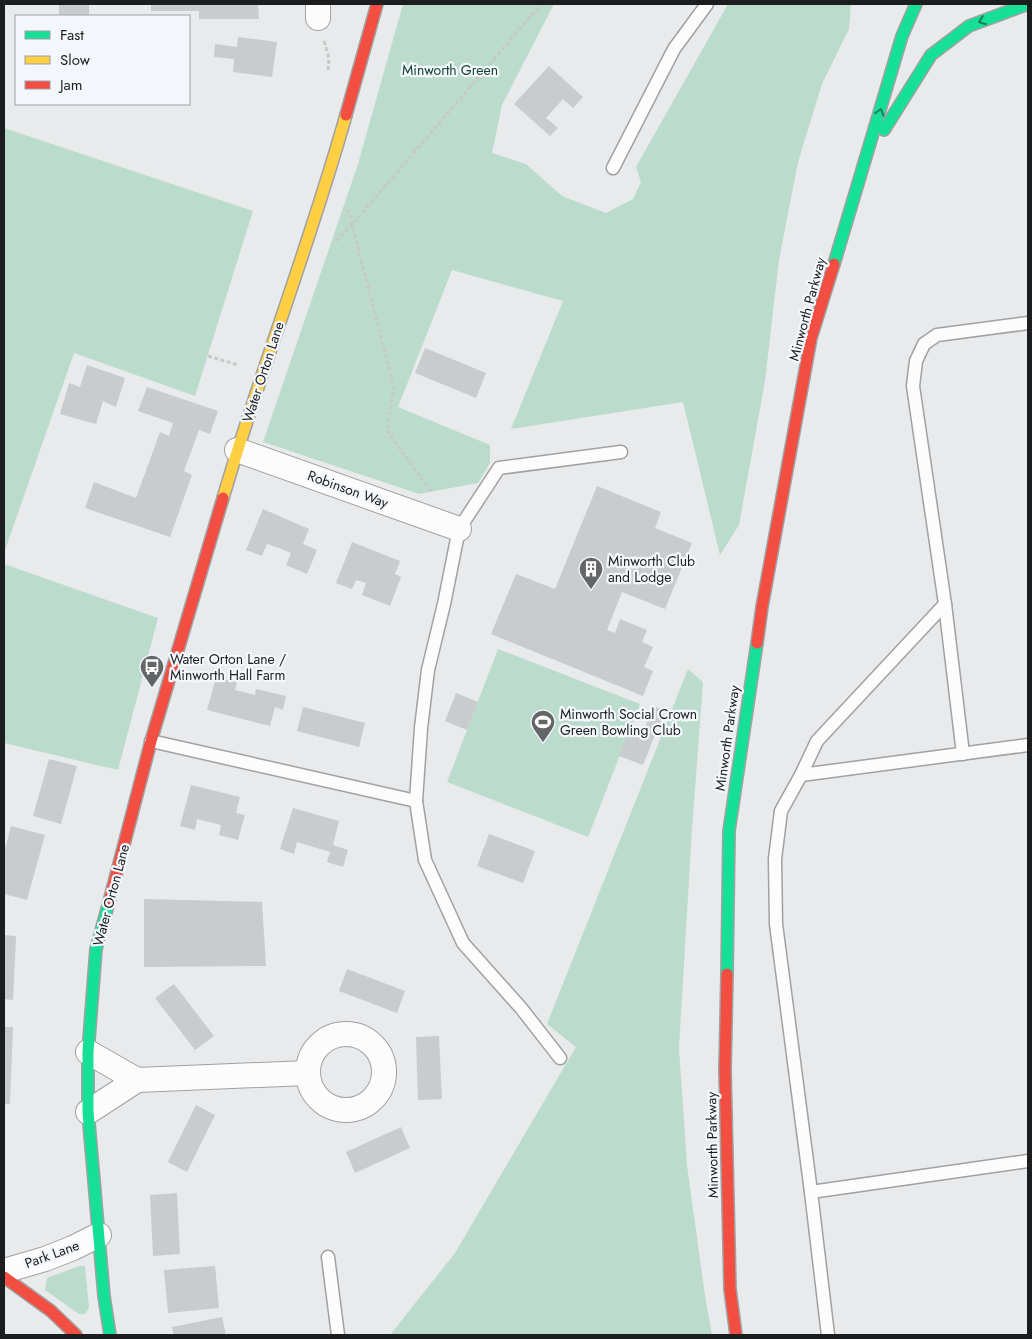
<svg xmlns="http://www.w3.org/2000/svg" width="1032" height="1339" viewBox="0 0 1032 1339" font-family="Jost,sans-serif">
<rect width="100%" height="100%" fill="#e8eaec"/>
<g fill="#bbdccd">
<polygon points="403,4 554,4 502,105 492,153 526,164 562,196 606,213 633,199 641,182 636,167 728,4 851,4 849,29 822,84 798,162 779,260 765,381 739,525 720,555 683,402 511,429 563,301 452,270 398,407 490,445 490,463 478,483 419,494 263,442 358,164"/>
<polygon points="4,128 253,211 195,396 74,353 4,553"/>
<polygon points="4,564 158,618 118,770 4,743"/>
<polygon points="498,649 640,704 588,837 447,782"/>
<polygon points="688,669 703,682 692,829 679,1048 687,1165 705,1296 712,1335 390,1335 455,1253 576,1047 547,1024"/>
<polygon points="79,1266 85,1266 89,1308 85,1314 79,1314 45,1290 47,1278"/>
</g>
<g fill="#cacbcd">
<rect x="59" y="4" width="30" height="12"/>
<polygon points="151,4 258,4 259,19 199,19 199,11 151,11"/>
<polygon points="238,37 277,42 272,77 233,72 234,59 214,57 215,44 237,47"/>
<polygon points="549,66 583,97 573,108 563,99 546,118 558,128 550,136 514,104"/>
<polygon points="425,348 486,373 476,398 415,373"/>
<polygon points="87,365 125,378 116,407 103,401 96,424 60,414 69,383 80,387"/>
<polygon points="147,387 218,411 210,434 199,430 184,471 192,475 170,537 85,508 94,482 136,498 160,432 169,436 173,423 138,411"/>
<polygon points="597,486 661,512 655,528 692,543 665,609 622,592 607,630 615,633 620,619 647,630 642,642 653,647 644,667 653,671 643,696 491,634 516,574 555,589"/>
<polygon points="263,509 309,529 303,544 317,550 307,574 286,565 291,553 279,548 267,544 262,556 246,550"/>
<polygon points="352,542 400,561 395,574 401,577 390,606 362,595 366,583 356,580 352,589 336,583"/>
<polygon points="216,677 237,682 235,690 255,695 256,689 286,696 283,710 275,707 270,726 207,710"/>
<polygon points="456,693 478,702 467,730 445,721"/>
<polygon points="653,706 665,710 643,765 619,756 630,728 643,733"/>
<polygon points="303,707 365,723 359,747 297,731"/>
<polygon points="49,759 77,766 61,824 33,816"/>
<polygon points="191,785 240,797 236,813 245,815 238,840 219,835 221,825 197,819 195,830 180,826"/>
<polygon points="293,808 339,821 333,845 348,850 343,867 327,862 330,852 297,842 294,854 280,849"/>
<polygon points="11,826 45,835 27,900 4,894 4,853"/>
<polygon points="489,834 535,851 523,883 477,866"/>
<polygon points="144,899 262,902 266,966 144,967"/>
<polygon points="4,935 16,936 13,1000 4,999"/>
<polygon points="347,969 405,991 397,1013 339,991"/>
<polygon points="174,984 214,1036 195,1050 155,998"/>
<polygon points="4,1027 13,1027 10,1104 4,1104"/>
<polygon points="439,1036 442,1099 418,1100 416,1037"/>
<polygon points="196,1105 215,1115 187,1172 168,1162"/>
<polygon points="401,1127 410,1148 355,1173 346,1152"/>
<polygon points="177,1193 180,1254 153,1256 150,1195"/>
<polygon points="215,1266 219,1308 168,1313 164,1270"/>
<polygon points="222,1317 226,1335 174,1335 172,1327"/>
</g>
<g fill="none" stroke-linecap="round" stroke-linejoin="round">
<defs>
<g id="lane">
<polyline points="613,168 674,49 707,4"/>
<polyline points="945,604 963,754"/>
<polyline points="151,741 416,801"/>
<polyline points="801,775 1028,745"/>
<polyline points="560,1058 521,1008 463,943 425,860 416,801 421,728 428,670 444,604 459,529 499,468 621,452"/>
<polyline points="811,1192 1028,1161"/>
<polyline points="328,1257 338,1335"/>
<polyline points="828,1335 811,1192 776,924 775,859 781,811 801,775 817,741 945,604 913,386 916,361 924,344 937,335 1028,323"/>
</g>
<g id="street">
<polyline points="318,18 318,4"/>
<polyline points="237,450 459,529"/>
<circle cx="346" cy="1072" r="38"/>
<polyline points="88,1052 137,1080 307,1073"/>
<polyline points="88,1112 137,1080"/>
<polyline points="4,1271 45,1259 73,1248 99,1235"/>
</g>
<g id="fast">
<polyline points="884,130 931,55 969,26 1028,4"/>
<polyline points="834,264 902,36 916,4"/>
<polyline points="109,902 96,949 88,1052 88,1112 104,1296 110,1335"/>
<polyline points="727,974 729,831 757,643"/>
</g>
<path id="slow" d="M223 498C261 369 310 244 346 115"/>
<g id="jam">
<polyline points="346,115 377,4"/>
<polyline points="757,643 762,607 811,338 834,264"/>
<polyline points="109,902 151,741 223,498"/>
<polyline points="727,974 725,1070 730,1289 736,1335"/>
<polyline points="4,1277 51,1311 76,1335"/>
</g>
</defs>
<use href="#lane" stroke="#a0a1a3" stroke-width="15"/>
<use href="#street" stroke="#a0a1a3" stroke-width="26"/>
<use href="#fast" stroke="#a0a1a3" stroke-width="14"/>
<use href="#slow" stroke="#a0a1a3" stroke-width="14"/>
<use href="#jam" stroke="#a0a1a3" stroke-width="14"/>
<g stroke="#c7c9c9" stroke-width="3" stroke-dasharray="4 2.5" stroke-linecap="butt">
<polyline points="324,41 329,58 328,71"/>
<polyline points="348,209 352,225 541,4"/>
<polyline points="336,241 352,225 394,388 387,431 431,491"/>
<polyline points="208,356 238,365"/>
</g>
<use href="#lane" stroke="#fcfcfc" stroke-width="12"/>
<use href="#street" stroke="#fcfcfc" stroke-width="24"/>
<use href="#fast" stroke="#16e098" stroke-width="11"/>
<use href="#slow" stroke="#ffcf43" stroke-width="11"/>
<use href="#jam" stroke="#f24e42" stroke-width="11"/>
</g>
<defs><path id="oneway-chevron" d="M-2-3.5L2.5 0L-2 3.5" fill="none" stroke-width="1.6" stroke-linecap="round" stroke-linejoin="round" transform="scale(1.25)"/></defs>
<g stroke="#197e5c">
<use href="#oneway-chevron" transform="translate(982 21) rotate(159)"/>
<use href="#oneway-chevron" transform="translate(880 112) rotate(-74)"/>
</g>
<defs>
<symbol id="building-pin" viewBox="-11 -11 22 30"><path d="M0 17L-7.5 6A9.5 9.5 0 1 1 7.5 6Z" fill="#636567" stroke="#f3f7fc"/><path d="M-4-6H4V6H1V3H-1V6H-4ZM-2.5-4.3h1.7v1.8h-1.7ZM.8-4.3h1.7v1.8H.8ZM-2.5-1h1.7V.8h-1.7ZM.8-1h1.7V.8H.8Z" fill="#fff"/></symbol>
<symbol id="bus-pin" viewBox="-11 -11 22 30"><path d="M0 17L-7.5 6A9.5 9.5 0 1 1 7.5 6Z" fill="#636567" stroke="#f3f7fc"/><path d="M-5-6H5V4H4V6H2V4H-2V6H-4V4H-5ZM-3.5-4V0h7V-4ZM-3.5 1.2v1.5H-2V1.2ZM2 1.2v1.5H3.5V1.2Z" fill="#fff"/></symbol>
<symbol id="stadium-pin" viewBox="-11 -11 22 30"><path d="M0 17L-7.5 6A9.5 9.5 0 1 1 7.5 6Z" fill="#636567" stroke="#f3f7fc"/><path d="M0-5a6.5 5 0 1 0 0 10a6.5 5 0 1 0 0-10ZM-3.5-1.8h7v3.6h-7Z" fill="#fff"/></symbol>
</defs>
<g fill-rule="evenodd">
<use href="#building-pin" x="577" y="555" width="28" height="38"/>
<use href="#bus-pin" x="138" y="653" width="28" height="38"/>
<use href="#stadium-pin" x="529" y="708" width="28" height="38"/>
</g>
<g text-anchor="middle" stroke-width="4.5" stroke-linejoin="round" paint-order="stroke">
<g font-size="14" fill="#12442e" stroke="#f3f7fc">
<text x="450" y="75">Minworth Green</text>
</g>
<g font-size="14" fill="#1c1d1f" stroke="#f3f7fc">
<text transform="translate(807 309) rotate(-75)" y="5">Minworth Parkway</text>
<text transform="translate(263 372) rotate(-72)" y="5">Water Orton Lane</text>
<text transform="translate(348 489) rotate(20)" y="5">Robinson Way</text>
<text transform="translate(727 738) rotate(-82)" y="5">Minworth Parkway</text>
<text transform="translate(111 895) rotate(-75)" y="5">Water Orton Lane</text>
<text transform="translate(712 1145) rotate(-91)" y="5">Minworth Parkway</text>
<text transform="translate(52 1254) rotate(-20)" y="5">Park Lane</text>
</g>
<g font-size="14" fill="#1c1d1f" stroke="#f3f7fc" text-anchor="start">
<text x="608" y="566">Minworth Club<tspan x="608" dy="16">and Lodge</tspan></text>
<text x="170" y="664">Water Orton Lane /<tspan x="170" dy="16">Minworth Hall Farm</tspan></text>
<text x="560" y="719">Minworth Social Crown<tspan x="560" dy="16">Green Bowling Club</tspan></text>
</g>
</g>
<rect width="1032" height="1339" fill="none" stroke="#1c1d1f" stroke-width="10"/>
<rect x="15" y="15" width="175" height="90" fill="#f3f7fc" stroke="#9da0a4"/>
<rect x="25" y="31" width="25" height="8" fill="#16e098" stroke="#9da0a4"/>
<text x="60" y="40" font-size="15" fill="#1c1d1f">Fast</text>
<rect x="25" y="56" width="25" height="8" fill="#ffcf43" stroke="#9da0a4"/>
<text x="60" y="65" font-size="15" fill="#1c1d1f">Slow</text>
<rect x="25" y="81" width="25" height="8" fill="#f24e42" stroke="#9da0a4"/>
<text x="60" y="90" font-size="15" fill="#1c1d1f">Jam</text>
</svg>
